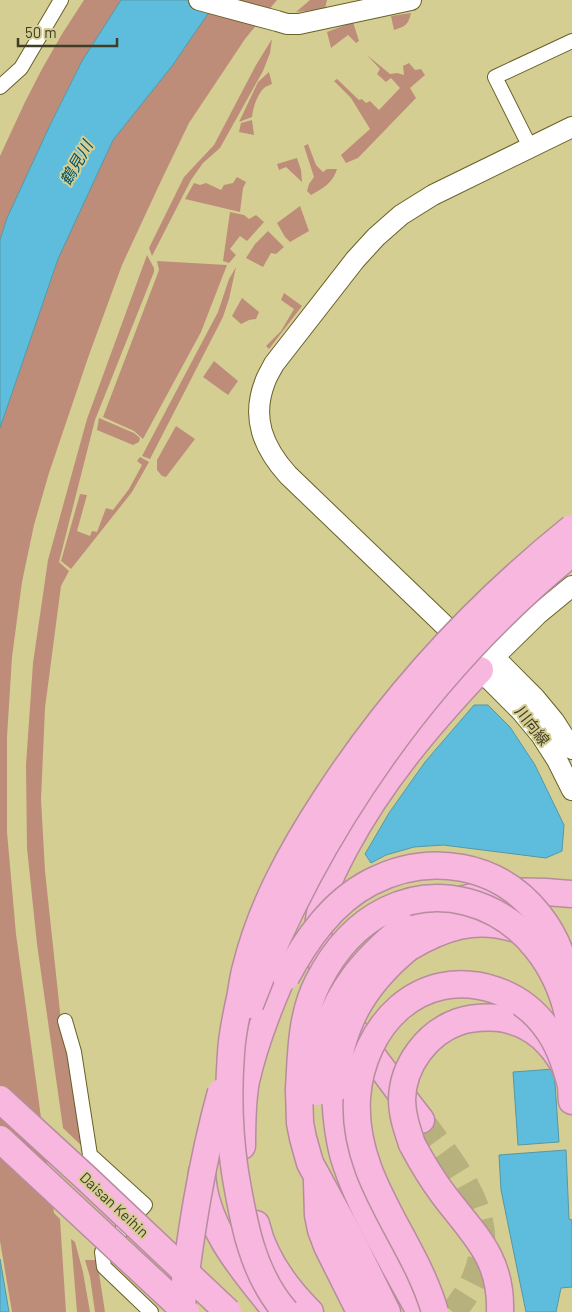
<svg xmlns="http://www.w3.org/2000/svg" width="572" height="1312" viewBox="0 0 572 1312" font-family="Barlow,'Noto Sans JP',sans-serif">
<rect width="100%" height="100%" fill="#d5ce93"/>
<g fill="#bd8d7a">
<polygon points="84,0 121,0 82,61 51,123 7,218 0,240 0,156 25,102 42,69 62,34"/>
<polygon points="222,0 277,0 245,39 189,123 161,181 122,265 89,355 49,473 34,525 22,582 12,657 7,737 7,832 16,934 54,1213 60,1219 66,1312 12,1312 0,1241 0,428 58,259 113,140 172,66 207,15"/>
<polygon points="310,0 327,0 325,9 296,12"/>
<path d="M411 13C408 25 406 26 394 30L391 16Z"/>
<polygon points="353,22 359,41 356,43 348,35 331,48 327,32"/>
<polygon points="272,39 270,53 263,71 220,148 203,163 191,180 152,256 149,248 184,177 214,145 256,65"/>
<polygon points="367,55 390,74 397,73 404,75 403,66 409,63 415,70 421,69 425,75 410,88 416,98 358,158 346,163 341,155 370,129 351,98 334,81 337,79 359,100 362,99 366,103 370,101 379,110 400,88 391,78 386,82 377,74 380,69"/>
<path d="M269 72 272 84C270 85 266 86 264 88 257 95 253 108 252 117L239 122 258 82Z"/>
<polygon points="252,120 254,135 239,132 241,123"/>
<path d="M308 144 316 165 323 172 327 169H337C333 183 323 188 311 195L307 191 309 184 314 177 304 146Z"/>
<polygon points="297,158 301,170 302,182 286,167 279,170 277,164"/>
<polygon points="237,177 246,182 243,188 240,212 185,199 194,183 200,185 206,183 221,190 224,185 233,183"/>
<polygon points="300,206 309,231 290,242 285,237 277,223"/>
<polygon points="230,212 244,215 249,219 256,215 264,222 247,241 240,236 230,249 236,255 229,263 223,261"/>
<polygon points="268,231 284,247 276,254 271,253 263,267 246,258 255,244"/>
<polygon points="147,255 154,268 154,272 95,420 59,562 69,571 61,586 45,708 41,799 45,871 61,1021 71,1058 84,1148 63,1128 37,944 27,848 26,765 33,663 48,560 87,419"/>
<polygon points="157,261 227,265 201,332 143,439 134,431 103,417 159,270"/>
<polygon points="236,267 229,299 223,317 150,459 142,456 218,312 229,279"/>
<polygon points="284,293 302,306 269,349 266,346 281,331 294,309 281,300"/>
<polygon points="242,298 259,312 256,319 249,320 241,324 232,316"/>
<polygon points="214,361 238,381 228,395 203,377"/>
<polygon points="99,418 134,433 140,438 139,442 133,445 97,430"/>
<polygon points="176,426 195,439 166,477 162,476 157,470 157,460"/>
<polygon points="140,457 149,462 132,492 71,569 61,561 80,494 87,495 77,531 90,536 92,531 97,532 106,508 113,510 129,489 142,465 137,461"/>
<polygon points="71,1239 75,1242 83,1272 90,1312 77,1312"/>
<polygon points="85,1260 97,1260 105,1312 95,1312 90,1277"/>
</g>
<g fill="#5ebddc" stroke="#5597a5">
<polygon points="121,0 222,0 207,15 172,66 113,140 58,259 0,428 0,240 7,218 51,123 82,61"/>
<polygon points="474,705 488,705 510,727 535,765 564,825 562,851 546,858 443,845 414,847 386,855 371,863 365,854 389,813 425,762"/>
<polygon points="554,1069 559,1142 518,1145 513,1072"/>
<polygon points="566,1150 569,1219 572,1220 572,1287 561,1288 556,1312 526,1312 501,1190 499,1155"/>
<polygon points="0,1259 9,1312 0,1312"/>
</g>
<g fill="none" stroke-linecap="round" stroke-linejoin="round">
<path stroke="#b7b17d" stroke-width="26" stroke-dasharray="26 13" stroke-linecap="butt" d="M421 1120C467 1183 515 1238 453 1312"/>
<defs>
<g id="street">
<polyline points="0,87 21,68 61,0"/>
<polyline points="530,147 495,77 572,41"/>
<polyline points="65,1021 74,1052 90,1155 145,1205 102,1252 104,1267 151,1312"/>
</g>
<g id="secondary">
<polyline points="199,0 277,21 287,24 299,24 411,0"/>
<path d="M572 127 433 195 401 215 376 237 355 260 274 364C271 370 267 376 265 382 251 418 263 447 288 475L465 645 480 670 521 711 541 735 557 760 572 790"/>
<polyline points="465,645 494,657 535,698 554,721 572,749"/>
<polyline points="485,666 538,614 572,586"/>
</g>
<g id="highway">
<path d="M404 927C412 922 419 917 427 913 476 889 519 889 572 894"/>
<path d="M408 948C443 927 475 916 516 929"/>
<path d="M501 1018C510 1020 519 1022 527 1027 547 1037 564 1060 570 1081 572 1088 571 1095 572 1101"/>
<polyline points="299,1090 300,1123 303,1138 310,1163 349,1235 387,1312"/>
<path d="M335 1092C336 1116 338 1141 346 1164 355 1191 368 1216 381 1241 394 1265 407 1289 420 1312"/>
<path d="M421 1120C405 1100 390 1079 375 1059 356 1033 334 1006 325 975 318 953 316 930 321 907 325 886 335 867 345 848 380 782 429 724 480 670"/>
<path d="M412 1144C421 1161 431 1178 443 1194 473 1234 502 1257 500 1312"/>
<path d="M242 1146C242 1124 242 1102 246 1081 256 1037 274 995 292 954"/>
<path d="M202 1172C204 1224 240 1267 272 1306"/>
<polyline points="317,1182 318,1215 321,1230 327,1246 360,1312"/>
<path d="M256 1224C264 1258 285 1287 310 1312"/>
</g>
</defs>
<use href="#street" stroke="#686127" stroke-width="16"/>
<use href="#secondary" stroke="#686127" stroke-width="22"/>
<use href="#highway" stroke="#b78c9d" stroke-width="29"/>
<use href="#street" stroke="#fff" stroke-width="14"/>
<use href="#secondary" stroke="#fff" stroke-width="20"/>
<use href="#highway" stroke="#f7b7de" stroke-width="26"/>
<defs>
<g id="highway-bridge">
<path d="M286 977C306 940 332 902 371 882 429 852 498 863 539 915 553 933 563 954 566 977"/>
<path d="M250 1005C315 831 428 670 572 553"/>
<path d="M335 1089C339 1028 361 987 408 948"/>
<path d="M299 1090C301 1053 301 1015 318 982 390 840 558 891 572 1040"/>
<path d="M317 1092C318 1077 318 1061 322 1046 335 993 363 960 404 927"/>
<polyline points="0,1099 86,1178 228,1312"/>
<polyline points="0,1139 186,1312"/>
<path d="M412 1144C407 1129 402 1115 402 1099 403 1065 427 1033 458 1022 472 1017 486 1017 501 1018"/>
<path d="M181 1312C190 1238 201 1164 221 1092"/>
<path d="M286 1312C252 1274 243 1220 235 1172 229 1132 228 1092 231 1053 232 1035 236 1016 240 998 242 988 243 977 246 967 261 906 292 850 326 798 393 695 476 605 572 528"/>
<path d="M435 1312C414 1238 352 1180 357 1098 362 1026 419 965 495 990 516 997 535 1011 548 1030 559 1045 565 1063 570 1082"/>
</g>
</defs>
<use href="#highway-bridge" stroke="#b78c9d" stroke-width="29" stroke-linecap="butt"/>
<use href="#highway-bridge" stroke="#f7b7de" stroke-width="26"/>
</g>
<g text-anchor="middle" stroke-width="4" stroke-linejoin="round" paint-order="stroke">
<g font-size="15" fill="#403d25" stroke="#d5ce93">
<text transform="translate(532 726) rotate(52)" y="5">川向線</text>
<text transform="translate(114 1205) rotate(43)" y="5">Daisan Keihin</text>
</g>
<g font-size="16" font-style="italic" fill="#00546a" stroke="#d5ce93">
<text transform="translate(76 163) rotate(-60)" y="6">鶴見川</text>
</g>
</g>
<path d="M18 38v8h99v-8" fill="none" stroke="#403d25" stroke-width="2.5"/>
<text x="25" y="38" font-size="15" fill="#403d25" stroke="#d5ce93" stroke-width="4" paint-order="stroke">50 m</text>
</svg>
